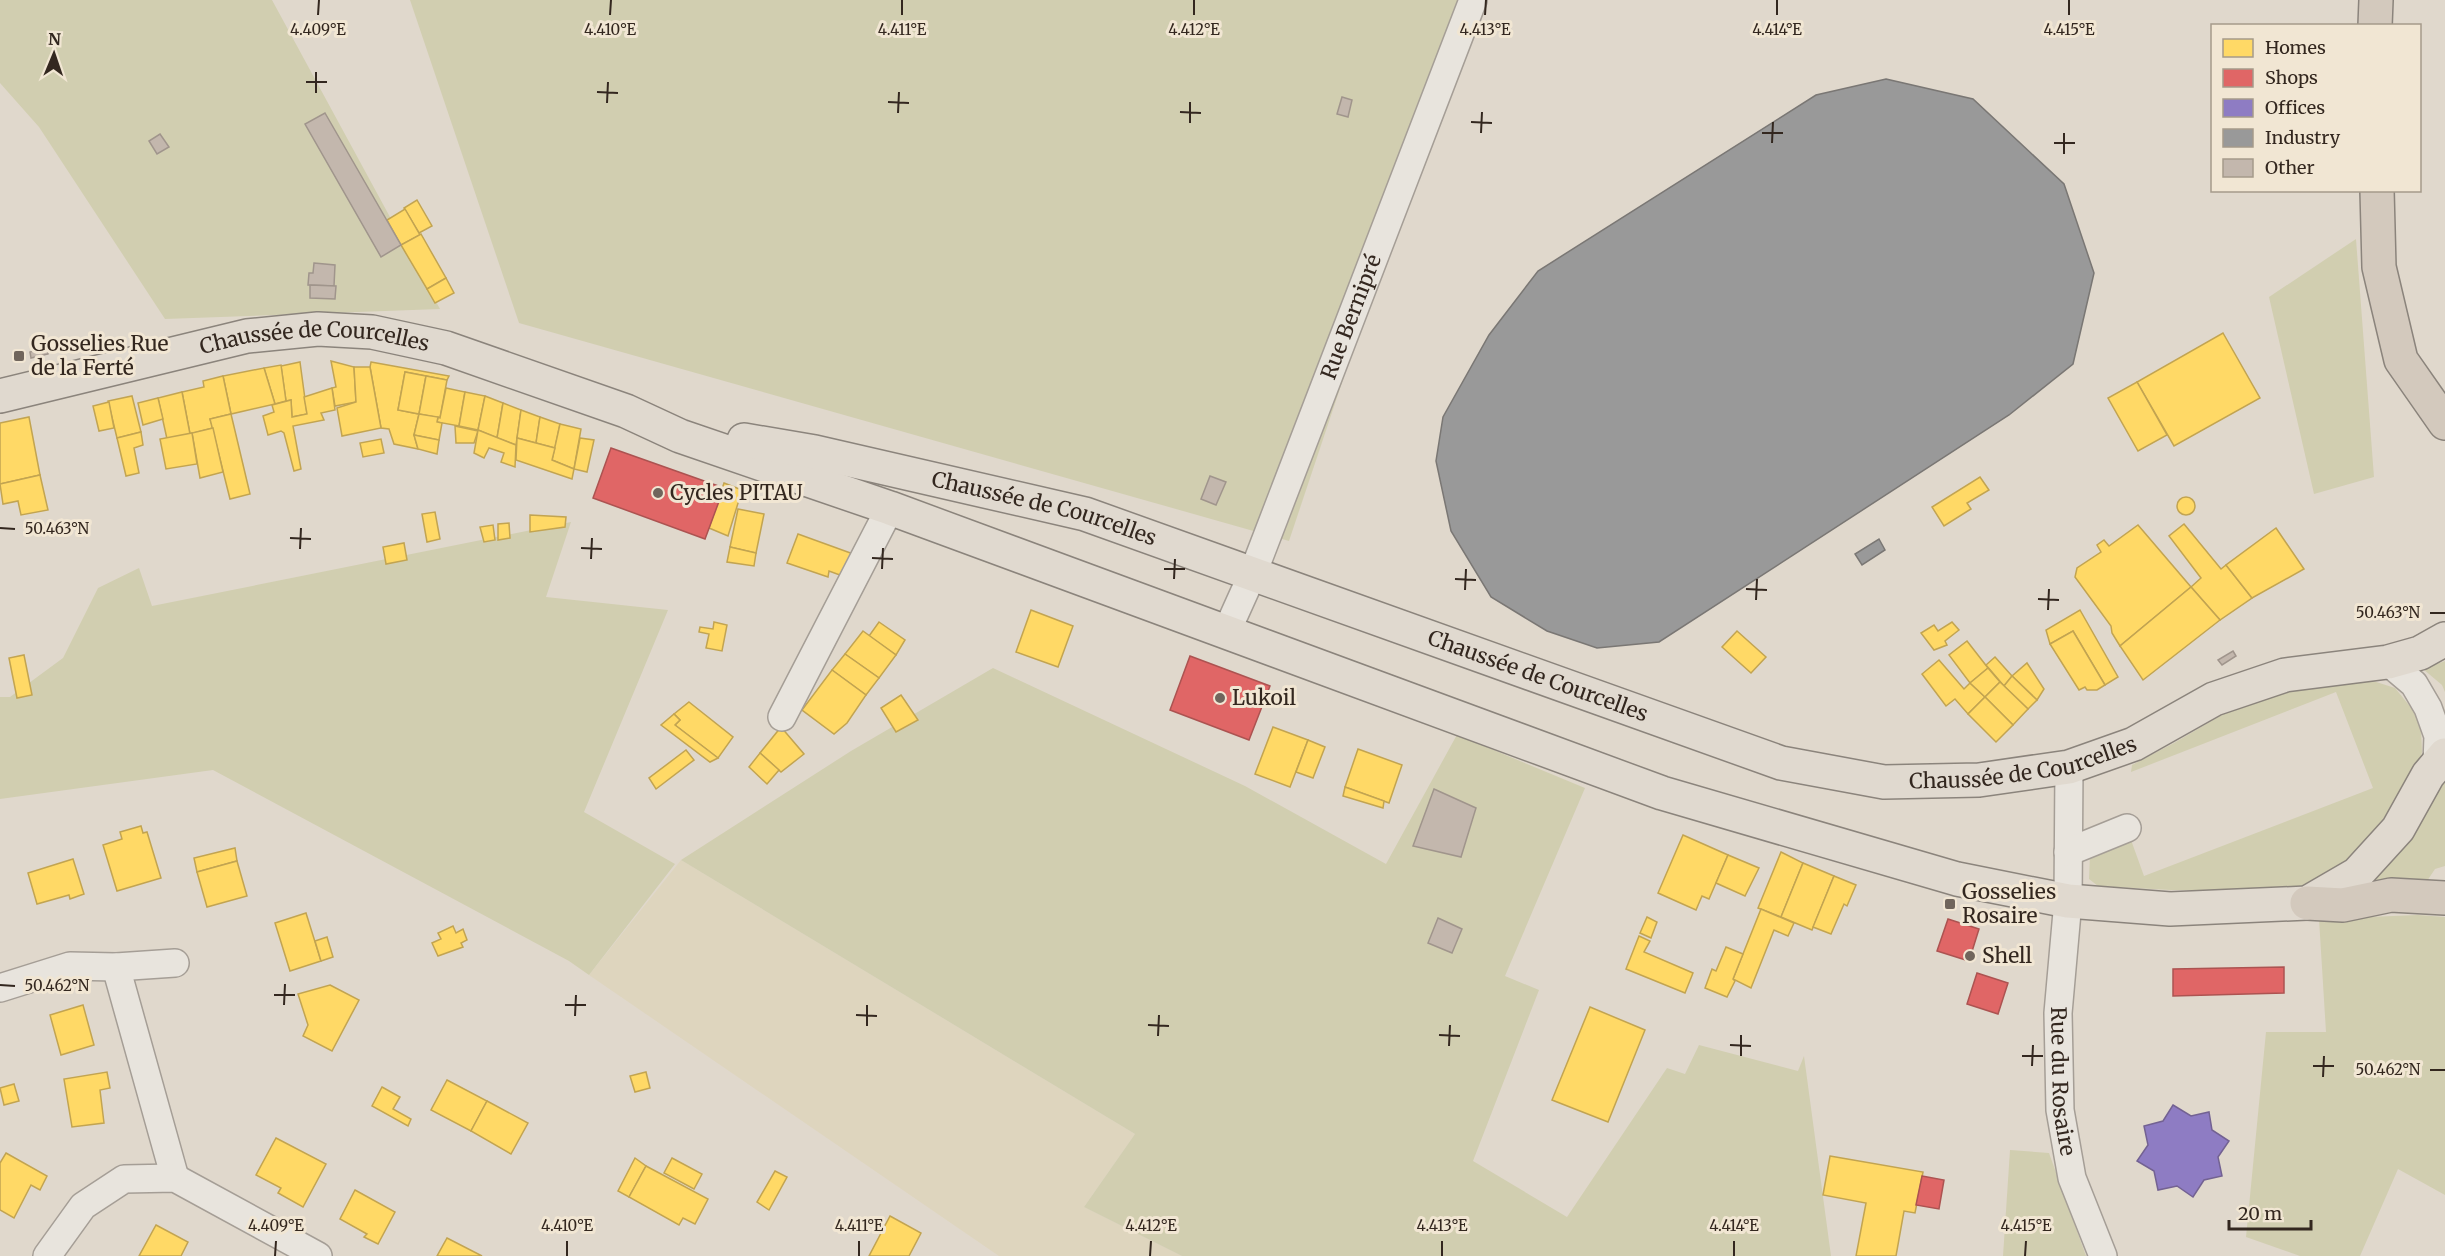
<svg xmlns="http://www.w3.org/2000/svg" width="2445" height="1256" viewBox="0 0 2445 1256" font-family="Merriweather,serif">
<rect width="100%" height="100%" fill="#e0d8cc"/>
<polygon fill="#ded5be" points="681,860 1135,1134 1084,1207 1182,1256 999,1256 589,975"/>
<g fill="#d1ceb0">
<polygon points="0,0 272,0 440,309 165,319 39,127 0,83"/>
<polygon points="410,0 1470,0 1289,541 519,323"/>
<polygon points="2356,239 2374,477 2314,494 2269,297"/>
<polygon points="571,522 546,597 668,610 584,812 675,864 589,975 569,961 213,770 0,799 0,697 10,697 63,658 98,588 139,568 152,606"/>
<polygon points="2445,661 2445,692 2442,685 2423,669"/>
<polygon points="993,668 1245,786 1386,864 1459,731 1484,746 1585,788 1505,976 1539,990 1473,1161 1567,1217 1667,1068 1685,1074 1699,1045 1798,1071 1804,1056 1831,1256 1182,1256 1084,1207 1135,1134 681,860 851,751"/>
<polygon points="2370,680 2395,688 2413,710 2421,728 2422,752 2417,773 2381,829 2359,854 2312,885 2273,890 2171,890 2098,886 2089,879 2090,855 2131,840 2144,876 2373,788 2336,692 2131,772 2132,765 2174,743 2232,709 2286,690"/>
<polygon points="2445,778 2445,866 2435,869 2427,881 2375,884 2372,878"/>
<polygon points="2418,915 2445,917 2445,1195 2398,1169 2360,1256 2300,1256 2246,1237 2266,1032 2326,1032 2319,919"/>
<polygon points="2010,1150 2049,1153 2086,1256 2003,1256"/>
</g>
<g fill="#ffd966" stroke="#c2a451" stroke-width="1.5">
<polygon points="417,200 432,226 419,233 404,208"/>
<polygon points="405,209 420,235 401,245 387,220"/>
<polygon points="421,234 446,278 427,289 401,245"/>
<polygon points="446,278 454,293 435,303 427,289"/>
<polygon points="2223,333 2260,398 2174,446 2137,382"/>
<polygon points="331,361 354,367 356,402 335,406 332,388 336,387"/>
<polygon points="300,362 307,414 292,417 291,400 286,401 281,366"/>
<polygon points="371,362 449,376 447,380 405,372 398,410 419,414 414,435 418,449 394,444 389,429 381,428 370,367"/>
<polygon points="281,365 286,401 275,404 264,368"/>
<polygon points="354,367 370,367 381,428 342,436 337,408 356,402"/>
<polygon points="264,368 275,404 231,414 223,376"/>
<polygon points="405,372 426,376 419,414 398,410"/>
<polygon points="223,376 231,414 210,419 213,428 190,434 182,392 204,387 203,381"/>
<polygon points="426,376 447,380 440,418 419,414"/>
<polygon points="2137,382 2167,435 2138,451 2108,398"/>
<polygon points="332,388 335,410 321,413 324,420 293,426 301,469 294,471 284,433 281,431 268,435 263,416 274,412 272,405 291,400 292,417 307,414 304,397"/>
<polygon points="446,388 465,392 459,426 437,422 438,417 440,418"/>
<polygon points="182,392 190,434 167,439 158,398"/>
<polygon points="465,392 485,396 478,430 459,426"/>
<polygon points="132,396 141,432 117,438 108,401"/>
<polygon points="485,396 503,403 497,438 478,430"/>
<polygon points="158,398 163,419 143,425 138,403"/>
<polygon points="109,402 114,428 99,431 93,406"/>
<polygon points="503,403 521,410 516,445 497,438"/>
<polygon points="521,410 540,417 536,443 517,438"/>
<polygon points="231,414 250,494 230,499 210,419"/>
<polygon points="419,414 438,417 437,422 442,423 439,440 414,435"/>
<polygon points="29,417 40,475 0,484 0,423"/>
<polygon points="540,417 560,424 555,448 536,443"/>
<polygon points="560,424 581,429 574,469 552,460"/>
<polygon points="455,426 478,431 474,443 456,443"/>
<polygon points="213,428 223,472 200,478 192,433"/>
<polygon points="478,430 516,445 515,467 501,462 504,453 489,448 484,458 474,453"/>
<polygon points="141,432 143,445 134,448 139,473 126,476 117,438"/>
<polygon points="192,433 197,464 166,469 160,439"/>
<polygon points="414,435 439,440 437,454 418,449"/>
<polygon points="517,438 555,448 552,460 574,469 572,479 516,460"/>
<polygon points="580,438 594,440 587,472 574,469"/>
<polygon points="381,439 384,453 363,457 360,443"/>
<polygon points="40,475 48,510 21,515 18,501 3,504 0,484"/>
<polygon points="1980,477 1989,490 1967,503 1971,509 1944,526 1932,507"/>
<polygon points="724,483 742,490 728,536 709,528"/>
<circle cx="2186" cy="506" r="9"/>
<polygon points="738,509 764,514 756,553 730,547"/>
<polygon points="435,512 440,539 427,542 422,514"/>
<polygon points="530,515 566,517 565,527 530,532"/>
<polygon points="509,523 510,538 498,540 498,524"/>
<polygon points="2184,524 2221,569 2226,565 2252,598 2220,620 2191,587 2201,578 2169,536"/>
<polygon points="493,525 495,540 484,542 480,527"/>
<polygon points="2138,525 2191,587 2120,646 2112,633 2111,626 2075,577 2077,568 2101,552 2097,545 2104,540 2109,546"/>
<polygon points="2276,528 2304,569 2252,598 2226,565"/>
<polygon points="798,534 856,555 848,578 829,571 828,577 787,563"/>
<polygon points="404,543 407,560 386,564 383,547"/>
<polygon points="730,547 756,553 754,566 727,562"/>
<polygon points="2191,587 2220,620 2143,680 2120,646"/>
<polygon points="1031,610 1073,626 1058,667 1016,652"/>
<polygon points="2080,610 2118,677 2105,685 2073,631 2050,644 2046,630"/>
<polygon points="714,622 727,625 722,651 706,648 709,634 699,632 700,627 713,629"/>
<polygon points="879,622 905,640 896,655 869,636"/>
<polygon points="1952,622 1959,630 1945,641 1947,645 1934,650 1921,633 1934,625 1938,631"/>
<polygon points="863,631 896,655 879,678 845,654"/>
<polygon points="1737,631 1766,657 1751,673 1722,647"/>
<polygon points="2073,631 2105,685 2097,690 2087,690 2085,687 2079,690 2050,644"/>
<polygon points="1967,641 1988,668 1970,683 1949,655"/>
<polygon points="845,654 879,678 866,695 832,670"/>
<polygon points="24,655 32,695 17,698 9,658"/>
<polygon points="1995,657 2012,676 2004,686 1986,665"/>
<polygon points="1939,660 1964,689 1970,683 1985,697 1968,714 1955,699 1946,706 1922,674"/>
<polygon points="2027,663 2044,689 2037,700 2012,676"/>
<polygon points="1988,668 2000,682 1985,697 1970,683"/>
<polygon points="832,670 866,695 847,723 834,734 802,710"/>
<polygon points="2012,676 2037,700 2028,709 2004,686"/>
<polygon points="2000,682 2028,709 2013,725 1985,697"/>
<polygon points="901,695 918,720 896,732 881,708"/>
<polygon points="1985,697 2013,725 1996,742 1968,714"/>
<polygon points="689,702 733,737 718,758 675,725 680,720 674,714"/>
<polygon points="674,714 680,720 675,725 718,758 710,762 661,725"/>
<polygon points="781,727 804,754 781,772 760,753"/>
<polygon points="1273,727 1308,740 1290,787 1255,774"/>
<polygon points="1308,740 1325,747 1313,778 1296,772"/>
<polygon points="1358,749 1402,765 1389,803 1345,787"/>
<polygon points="686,750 694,760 656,789 649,778"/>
<polygon points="760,753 779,770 767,784 749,767"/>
<polygon points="1345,787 1384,801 1383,808 1343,796"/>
<polygon points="141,826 143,833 147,832 161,878 117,891 103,845 122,839 120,832"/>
<polygon points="1683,835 1728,855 1709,899 1702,896 1696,910 1658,893"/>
<polygon points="235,848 237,861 197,872 194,858"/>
<polygon points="1781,852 1803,863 1781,917 1758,908"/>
<polygon points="1728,855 1759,868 1745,896 1716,883"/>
<polygon points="73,859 84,894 70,899 69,895 37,904 28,873"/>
<polygon points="237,861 247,896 207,907 197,872"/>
<polygon points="1803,863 1834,876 1812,930 1781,917"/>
<polygon points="1834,876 1856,885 1847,906 1844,904 1831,934 1813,927"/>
<polygon points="1761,909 1794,923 1788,936 1774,930 1751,988 1733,979"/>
<polygon points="306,913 321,961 290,971 275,923"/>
<polygon points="1647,917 1657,922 1651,938 1640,933"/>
<polygon points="453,926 456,933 463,929 467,940 461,943 463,947 438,956 432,943 441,939 438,933"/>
<polygon points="1639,936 1650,941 1644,952 1693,973 1685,993 1626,969"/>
<polygon points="327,937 333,957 321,961 315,941"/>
<polygon points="1726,947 1743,954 1733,979 1735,981 1727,997 1705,988 1712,969 1716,971"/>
<polygon points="330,985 359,1000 332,1051 303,1036 308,1025 298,994"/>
<polygon points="83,1005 94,1045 61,1055 50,1015"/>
<polygon points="1590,1007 1645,1030 1608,1122 1552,1100"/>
<polygon points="107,1072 110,1088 100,1090 104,1123 72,1127 64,1079"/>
<polygon points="646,1072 650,1088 635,1092 630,1076"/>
<polygon points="447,1080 487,1101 471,1131 431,1110"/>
<polygon points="14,1084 19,1101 4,1105 0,1088"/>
<polygon points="382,1087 400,1097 393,1109 411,1119 408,1126 372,1106"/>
<polygon points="487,1101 528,1123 511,1154 471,1131"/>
<polygon points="276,1138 326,1164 303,1207 278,1193 281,1188 256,1175"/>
<polygon points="6,1153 47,1176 40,1190 31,1185 14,1218 0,1210 0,1163"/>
<polygon points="1830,1156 1923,1172 1915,1213 1904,1211 1896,1256 1856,1256 1866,1203 1823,1195"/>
<polygon points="635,1158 646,1166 629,1197 618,1191"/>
<polygon points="672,1158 702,1174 694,1189 664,1173"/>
<polygon points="646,1166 708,1199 695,1224 683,1218 679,1225 629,1197"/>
<polygon points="775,1171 787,1177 769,1210 757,1202"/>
<polygon points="355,1190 395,1212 378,1244 364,1237 367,1234 340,1219"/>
<polygon points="890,1216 921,1233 909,1256 869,1256"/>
<polygon points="156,1225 188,1242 181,1256 139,1256"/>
<polygon points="447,1238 482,1256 437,1256"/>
</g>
<g fill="#e06666" stroke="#ac5351" stroke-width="1.5">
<polygon points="611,448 724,488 705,539 593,498"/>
<polygon points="1190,656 1270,686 1249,740 1170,710"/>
<polygon points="1948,919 1979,929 1969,961 1937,951"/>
<polygon points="2284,967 2284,993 2173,996 2173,969"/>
<polygon points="1977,973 2008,983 1998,1014 1967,1004"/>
<polygon points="1922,1176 1944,1180 1939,1209 1916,1205"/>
</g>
<polygon fill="#8e7cc3" stroke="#736292" stroke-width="1.5" points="2173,1105 2191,1116 2209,1112 2212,1130 2229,1141 2218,1157 2222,1176 2204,1180 2193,1197 2177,1186 2158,1190 2154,1171 2137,1161 2148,1145 2144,1126 2163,1121"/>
<g fill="#999" stroke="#7a7774" stroke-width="1.5">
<polygon points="1886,79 1973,99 2064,184 2094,273 2073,364 2009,415 1659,642 1597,648 1547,631 1491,597 1451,531 1436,461 1443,417 1489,335 1538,271 1816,95"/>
<polygon points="1879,539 1885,550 1862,565 1855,554"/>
</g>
<g fill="#c3b7ad" stroke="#a0958c" stroke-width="1.5">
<polygon points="1342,97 1352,100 1348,117 1337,114"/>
<polygon points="325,113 401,245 381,257 305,124"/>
<polygon points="160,134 169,147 157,154 149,141"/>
<polygon points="314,263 335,265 334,286 308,285 309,273 313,273"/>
<polygon points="310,285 336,286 335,299 310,298"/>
<polygon points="47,347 48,354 31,358 30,352"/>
<polygon points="1210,476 1226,482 1216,505 1201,499"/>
<polygon points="2233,651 2236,656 2222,665 2218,660"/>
<polygon points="1434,789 1476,808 1461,857 1413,846"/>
<polygon points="1438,918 1462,929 1452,953 1428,943"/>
</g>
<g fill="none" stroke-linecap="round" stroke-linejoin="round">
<defs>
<g id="minor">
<path id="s1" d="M1226 633 1253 573 1473 0"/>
<polyline points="2388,662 2414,684 2428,708 2438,736 2437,764"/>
<polyline points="782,717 890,508"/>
<path id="s2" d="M2069 767 2068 901 2058 1013 2060 1110 2072 1178 2103 1256"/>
<polyline points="2068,852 2127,828"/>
<polyline points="116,967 175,1178"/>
<polyline points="0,988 70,966 116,967 175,963"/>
<polyline points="47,1256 83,1206 124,1179 175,1178 318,1256"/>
</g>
<g id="major">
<path id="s3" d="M0 396 247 336 318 329 372 332 446 348 626 411 680 436 890 508 1662 793 1957 879 2068 901 2170 909 2307 903 2357 874 2398 829 2428 775 2445 755"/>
<path id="s4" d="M744 440 815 452 1085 514 1781 763 1884 782 1979 780 2069 767 2134 744 2214 699 2285 675 2388 662 2420 653 2445 639"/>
</g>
<g id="highway">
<polyline points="2375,26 2376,0"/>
<polyline points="2377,190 2379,267 2401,360 2445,423"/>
<polyline points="2307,903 2343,905 2391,895 2445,898"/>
</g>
</defs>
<use href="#minor" stroke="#a59e96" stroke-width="30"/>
<use href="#major" stroke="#8b847c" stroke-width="36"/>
<use href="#highway" stroke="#8b847c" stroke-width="36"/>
<use href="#minor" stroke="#e8e4dd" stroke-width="27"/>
<use href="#major" stroke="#e0d9cf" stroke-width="33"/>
<use href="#highway" stroke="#d3c9bd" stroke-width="33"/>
</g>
<path fill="none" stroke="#33271f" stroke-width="2" d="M318 15 319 0M610 15 611 0M902 15V0M1194 15V0M1485 15 1486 0M1777 15V0M2069 15V0M306 82H327M597 92 618 93M316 93V72M888 102 909 103M607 103 608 82M1180 112 1201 113M898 113 899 92M1471 122 1492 123M1190 123V102M1481 133 1482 112M1762 133H1783M1772 143 1773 122M2054 143H2075M2064 154V133M0 528 15 529M290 538 311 539M581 548 602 549M300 549 301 528M872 558 893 559M591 559 592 538M882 569 883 548M1164 569H1185M1174 579 1175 559M1455 579 1476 580M1746 589 1767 590M1465 590 1466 569M2038 599 2059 600M1756 600 1757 579M2048 610 2049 589M2430 613H2445M0 985 15 986M274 995H295M284 1005 285 984M565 1005H586M856 1015 877 1016M575 1016 576 995M1148 1025 1169 1026M867 1026V1005M1439 1035 1460 1036M1158 1036 1159 1015M1730 1045 1751 1046M1449 1046 1450 1025M1741 1056V1035M2022 1056H2043M2032 1066 2033 1045M2313 1066H2334M2430 1070H2445M2323 1077 2324 1056M275 1256 276 1241M567 1256V1241M859 1256V1241M1150 1256 1151 1241M1442 1256V1241M1734 1256V1241M2025 1256 2026 1241"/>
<g fill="#70655c" stroke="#f1e6d3" stroke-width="2">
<rect x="13" y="350" width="12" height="12" rx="3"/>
<circle cx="658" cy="493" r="6"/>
<circle cx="1220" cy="698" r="6"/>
<rect x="1944" y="898" width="12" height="12" rx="3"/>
<circle cx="1970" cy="956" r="6"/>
</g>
<g text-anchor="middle" stroke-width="6" stroke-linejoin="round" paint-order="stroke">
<g font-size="21" fill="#33271f" stroke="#f1e6d3">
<text dy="7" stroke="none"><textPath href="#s1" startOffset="340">Rue Bernipré</textPath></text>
<text dy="7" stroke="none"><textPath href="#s3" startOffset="322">Chaussée de Courcelles</textPath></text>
<text dy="7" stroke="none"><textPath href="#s4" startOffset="308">Chaussée de Courcelles</textPath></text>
<text dy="7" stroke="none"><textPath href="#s4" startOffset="830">Chaussée de Courcelles</textPath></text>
<text dy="7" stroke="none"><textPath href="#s4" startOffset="1334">Chaussée de Courcelles</textPath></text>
<text dy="7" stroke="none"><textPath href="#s2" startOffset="315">Rue du Rosaire</textPath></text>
</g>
<g font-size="21" fill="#33271f" stroke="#f1e6d3" text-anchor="start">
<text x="31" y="351">Gosselies Rue<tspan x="31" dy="24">de la Ferté</tspan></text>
<text x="670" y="500">Cycles PITAU</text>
<text x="1232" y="705">Lukoil</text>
<text x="1962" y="899">Gosselies<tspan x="1962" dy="24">Rosaire</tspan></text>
<text x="1982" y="963">Shell</text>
</g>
</g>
<g font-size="15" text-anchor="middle" fill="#33271f" stroke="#f1e6d3" stroke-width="6" stroke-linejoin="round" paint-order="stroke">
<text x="318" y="35">4.409°E</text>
<text x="610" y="35">4.410°E</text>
<text x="902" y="35">4.411°E</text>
<text x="1194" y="35">4.412°E</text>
<text x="1485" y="35">4.413°E</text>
<text x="1777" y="35">4.414°E</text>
<text x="2069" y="35">4.415°E</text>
<text x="57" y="534">50.463°N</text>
<text x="2388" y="618">50.463°N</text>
<text x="57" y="991">50.462°N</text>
<text x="2388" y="1075">50.462°N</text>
<text x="276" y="1231">4.409°E</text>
<text x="567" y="1231">4.410°E</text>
<text x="859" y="1231">4.411°E</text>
<text x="1151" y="1231">4.412°E</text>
<text x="1442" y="1231">4.413°E</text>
<text x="1734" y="1231">4.414°E</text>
<text x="2026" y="1231">4.415°E</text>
</g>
<rect x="2211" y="24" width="210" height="168" fill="#f1e6d3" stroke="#a59a8b" stroke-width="1.5"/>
<rect x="2223" y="39" width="30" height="18" fill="#ffd966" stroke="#a59a8b" stroke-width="1.5"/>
<text x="2265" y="54" font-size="18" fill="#33271f">Homes</text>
<rect x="2223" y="69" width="30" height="18" fill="#e06666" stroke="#a59a8b" stroke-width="1.5"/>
<text x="2265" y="84" font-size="18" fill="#33271f">Shops</text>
<rect x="2223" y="99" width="30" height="18" fill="#8e7cc3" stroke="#a59a8b" stroke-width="1.5"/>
<text x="2265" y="114" font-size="18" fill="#33271f">Offices</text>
<rect x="2223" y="129" width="30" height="18" fill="#999999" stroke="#a59a8b" stroke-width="1.5"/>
<text x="2265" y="144" font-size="18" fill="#33271f">Industry</text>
<rect x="2223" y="159" width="30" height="18" fill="#c3b7ad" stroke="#a59a8b" stroke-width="1.5"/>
<text x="2265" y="174" font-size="18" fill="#33271f">Other</text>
<g transform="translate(54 54) rotate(2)" stroke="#f1e6d3" stroke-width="4.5" paint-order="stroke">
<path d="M0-4.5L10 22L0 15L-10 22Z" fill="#33271f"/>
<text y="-9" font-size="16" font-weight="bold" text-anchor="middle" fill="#33271f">N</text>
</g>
<path d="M2229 1220v9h82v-9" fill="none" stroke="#33271f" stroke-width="3"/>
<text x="2238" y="1220" font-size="18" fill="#33271f" stroke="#f1e6d3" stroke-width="4.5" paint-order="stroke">20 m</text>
</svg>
